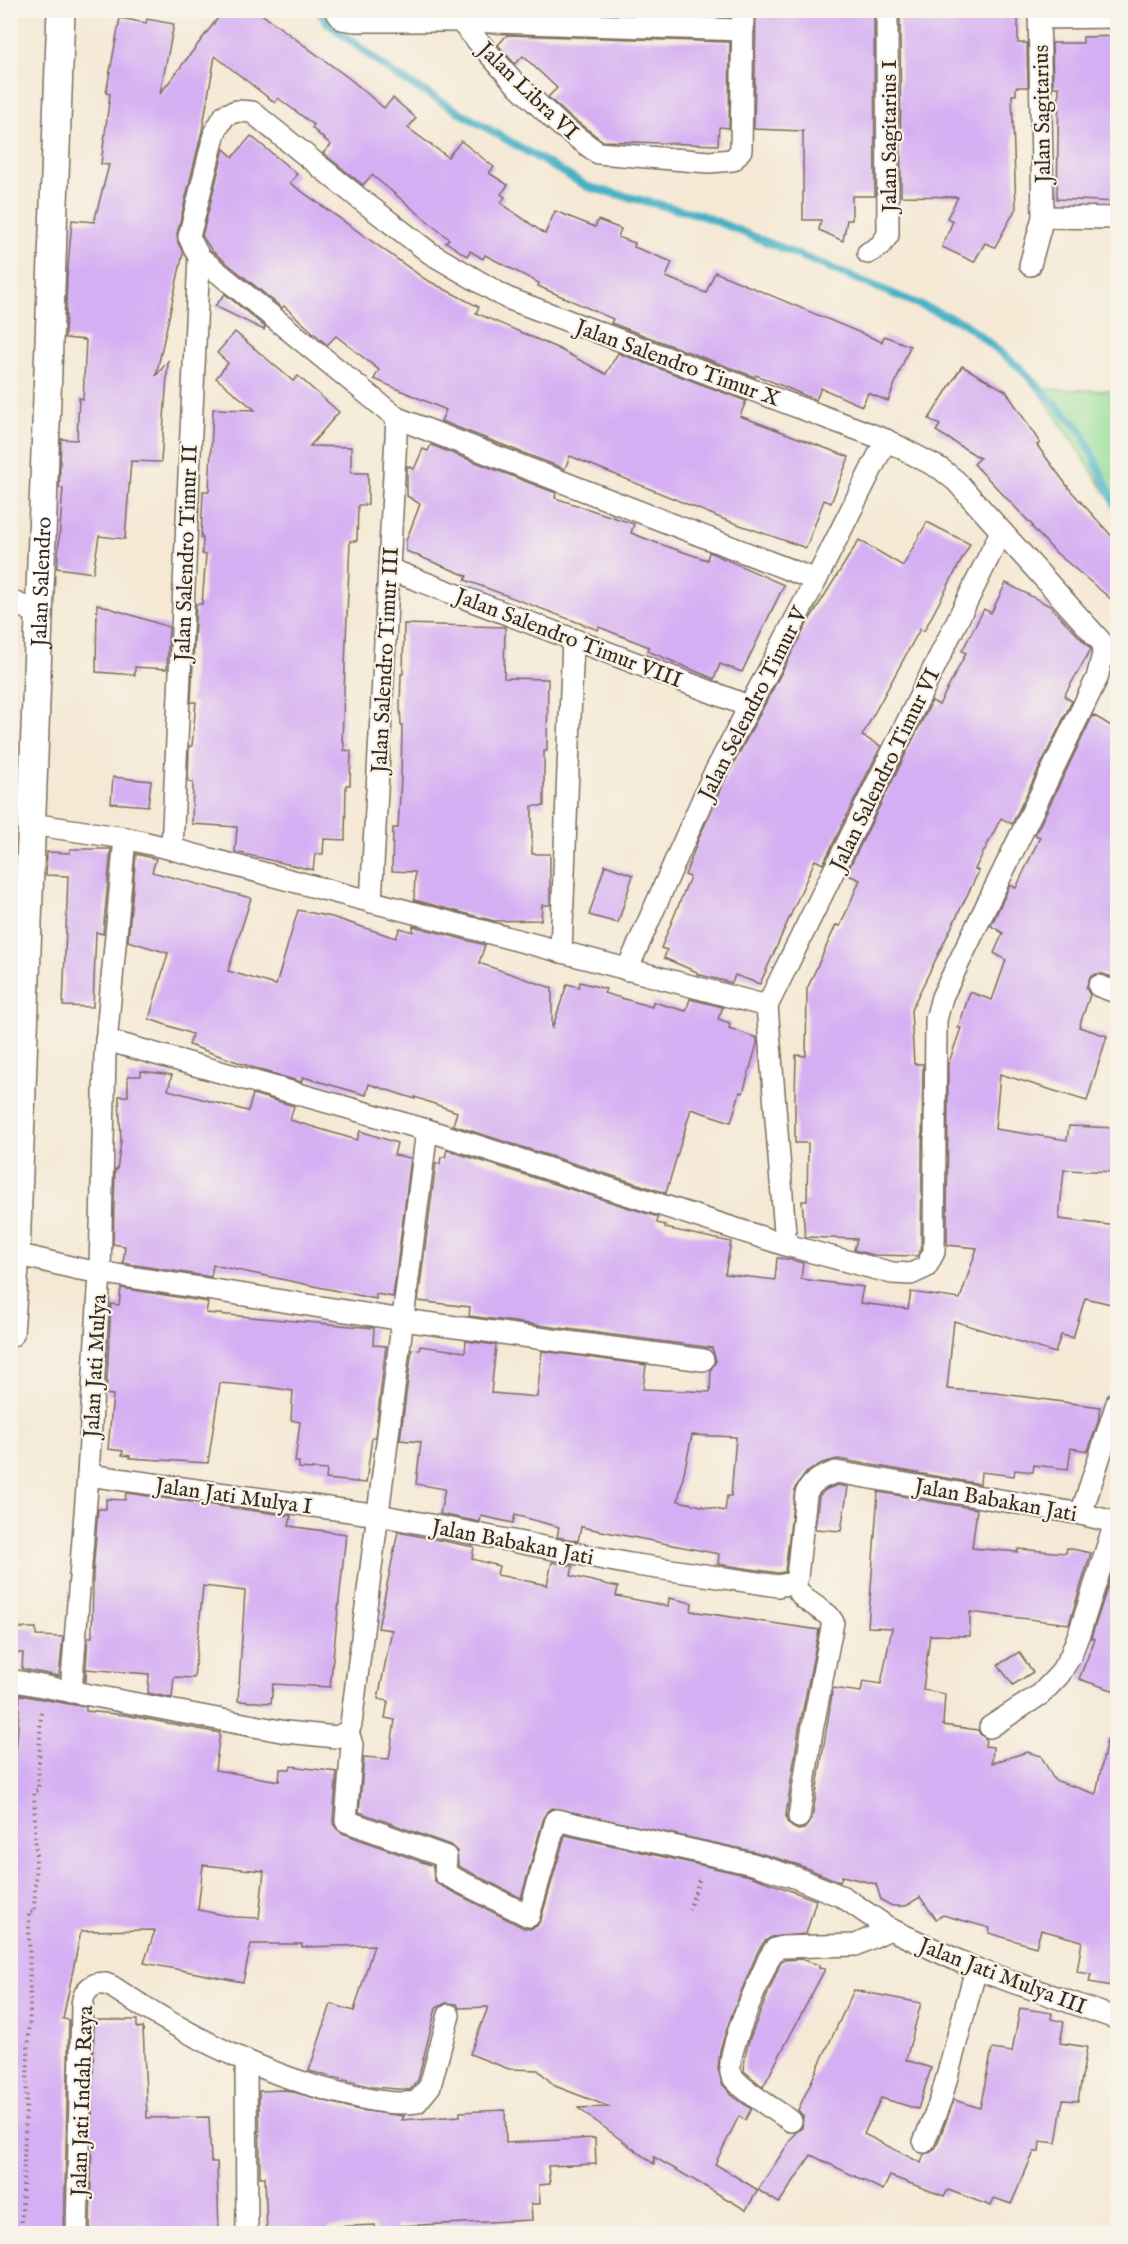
<svg xmlns="http://www.w3.org/2000/svg" width="1128" height="2244" viewBox="0 0 1128 2244" font-family="'IM FELL English',serif">
<rect width="100%" height="100%" fill="#f7f3e8"/>
<filter id="ink" filterUnits="userSpaceOnUse"><feTurbulence type="fractalNoise" baseFrequency=".0167" numOctaves="2"/><feDisplacementMap in="SourceGraphic" scale="12" xChannelSelector="R" yChannelSelector="G"/><feConvolveMatrix kernelMatrix="1 2 1 2 8 2 1 2 1" color-interpolation-filters="sRGB"/></filter>
<filter id="wash" filterUnits="userSpaceOnUse"><feTurbulence type="fractalNoise" baseFrequency=".008" numOctaves="4" result="noise"/><feDisplacementMap in="SourceGraphic" scale="24" xChannelSelector="R" yChannelSelector="G"/><feGaussianBlur stdDeviation="1.35" result="paint"/><feColorMatrix in="noise" values="0 0 0 0 0 0 0 0 0 0 0 0 0 0 0 0 0 1.4 0 .05"/><feComposite in="paint" operator="in"/></filter>
<g filter="url(#wash)">
<rect width="100%" height="100%" fill="#f5e9d5"/>
<polygon fill="#95de99" stroke="#68845c" stroke-width="1.5" points="1038,389 1117,391 1117,510"/>
<g fill="none" stroke-linecap="round" stroke-linejoin="round">
<polyline stroke="#47b1c6" stroke-width="8" points="318,10 328,23 394,74 588,187 701,215 964,323 1019,367 1081,430 1118,511"/>
</g>
<g id="blocks">
<g fill="#d5aff3" fill-rule="evenodd">
<polygon points="224,10 256,10 350,79 384,108 393,98 416,118 408,128 448,157 461,141 494,167 489,173 508,185 501,194 505,197 501,203 545,234 555,211 595,227 598,220 621,229 618,237 635,243 634,247 672,262 666,277 706,293 715,272 882,342 884,336 910,346 888,401 868,393 862,406 821,388 816,400 756,375 755,377 611,323 613,319 538,286 539,283 485,255 483,259 470,251 467,256 446,242 449,239 372,175 363,185 323,153 331,145 312,128 314,125 278,98 275,103 215,56 202,131 177,234 178,243 183,253 156,376 168,361 161,462 131,461 125,539 99,536 93,573 57,568 63,488 59,488 61,439 77,440 79,398 83,399 86,340 65,338 67,278 72,220 94,222 109,165 101,164 110,94 106,93 120,18 146,23 147,19 174,24 160,94"/>
<polygon points="531,10 730,10 730,17"/>
<polygon points="756,10 874,10 875,196 852,196 852,220 847,220 843,241 819,230 821,220 803,220 803,131 754,129"/>
<polygon points="900,10 1018,10 1018,43 1027,43 1028,87 1016,87 1016,95 1012,95 1016,208 995,247 985,243 974,262 942,247 953,221 947,218 958,197 901,196"/>
<polygon points="507,35 730,42 729,128 719,127 718,145 603,141 568,115 548,97 557,88 523,56 515,64 498,45"/>
<polygon points="1118,36 1118,202 1057,199 1059,87 1053,87 1052,43 1083,43 1083,37"/>
<polygon points="251,136 297,174 290,183 425,279 479,307 476,313 557,348 606,374 618,353 746,401 740,416 849,457 831,503 824,500 806,548 723,519 570,456 565,469 441,421 446,410 374,379 379,370 336,336 327,345 284,306 282,308 212,251 202,236 224,149 233,157"/>
<polygon points="225,294 265,327 264,330 215,306"/>
<polygon points="235,332 293,381 298,376 339,412 310,446 351,447 351,473 368,473 368,505 358,505 357,541 350,541 342,741 344,741 344,750 351,751 350,785 346,785 345,840 324,839 323,854 315,854 313,870 235,852 237,827 192,824 193,782 188,781 189,746 192,746 196,702 191,702 196,604 202,604 206,555 202,554 203,538 201,538 203,491 209,491 213,409 255,410 216,378 228,363 217,353"/>
<polygon points="962,366 1006,391 1040,443 1037,445 1042,452 1071,491 1118,543 1118,605 1054,551 1032,527 1033,526 974,464 980,458 936,431 940,425 929,419"/>
<polygon points="431,445 556,493 555,498 634,524 631,533 657,543 707,560 709,552 784,585 742,672 720,664 714,679 648,651 649,647 599,627 598,630 465,580 467,576 406,551 406,541 420,504 407,496 407,466 414,469 423,449 428,451"/>
<polygon points="927,522 970,544 924,631 920,629 862,736 881,746 823,864 815,860 760,984 735,975 732,983 697,974 697,972 664,958 667,950 661,948 690,877 685,875 699,838 723,784 808,622 859,540 903,566"/>
<polygon points="1006,583 1050,606 1091,649 1064,696 1072,701 1012,824 1001,818 975,869 979,871 911,1010 914,1064 923,1064 921,1249 917,1256 873,1255 854,1250 857,1239 805,1237 802,1201 807,1201 808,1143 795,1143 795,1099 796,1055 806,1056 807,989 836,925 840,926 860,880 846,874 932,701 939,705 966,653 962,651 984,609 991,613"/>
<polygon points="97,604 169,627 167,669 135,667 135,675 96,672"/>
<polygon points="404,624 505,627 504,678 548,679 547,751 544,751 544,806 532,806 532,854 550,854 550,905 542,905 541,920 494,921 414,900 415,872 392,871 393,828 398,828 401,778 402,725 401,725 400,706 401,674 403,674"/>
<path d="M1093 715 1118 730V979L1103 974H1096L1090 977 1086 988 1090 995 1079 1027 1107 1036 1087 1101 1000 1074 995 1129 1067 1140 1069 1126 1118 1128V1172L1064 1170 1059 1219 1118 1226 1111 1304 1085 1298 1073 1338 1061 1335 1055 1353 954 1321 947 1389 996 1393 1100 1407 1098 1422 1088 1451 1071 1448 1068 1469 1034 1465 1033 1472 1015 1470 1014 1476 981 1472 980 1484 838 1459 822 1463 806 1473 795 1488 785 1572 778 1573 718 1564 719 1554 581 1527 578 1541 557 1537 559 1527 515 1515 513 1523 481 1516 480 1522 440 1514 445 1489 416 1484 421 1442 400 1440 412 1349 420 1350V1346L465 1352 466 1341 496 1345 491 1393 537 1397 542 1351 646 1365 643 1389 710 1392 711 1369 716 1361 712 1348 469 1316 470 1307 418 1301 436 1163 440 1164 441 1157H445L447 1150 658 1217 657 1223 666 1225 665 1228 731 1242 725 1274 775 1280 777 1258 788 1259 803 1263 801 1279 863 1287 860 1303 908 1309 911 1292 960 1299 977 1248 947 1245 948 1065 961 1028H958L970 992 992 1000 1006 960 994 953 1003 933 991 926 1010 885 1016 888 1040 837 1035 835ZM692 1435 736 1437 731 1496H727L725 1511 678 1501Z"/>
<polygon points="113,777 151,781 148,806 111,803"/>
<polygon points="70,849 111,849 103,934 96,932 93,1007 63,1006 68,876 46,875 47,852 70,853"/>
<polygon points="136,854 156,859 152,872 251,898 228,971 276,985 298,910 332,917 396,938 400,928 413,932 413,926 485,945 479,963 552,988 552,1029 567,984 579,987 580,982 606,989 604,993 652,1007 653,1002 686,1011 690,999 723,1007 718,1019 730,1023 729,1028 757,1038 757,1044 743,1093 740,1092 731,1122 691,1109 666,1193 453,1125 457,1112 415,1097 415,1099 369,1084 366,1095 303,1077 301,1082 260,1070 189,1045 192,1034 149,1019 168,953 128,941"/>
<polygon points="605,865 633,875 618,923 589,915"/>
<polygon points="141,1071 172,1075 168,1090 248,1111 253,1094 294,1106 290,1120 357,1140 360,1131 397,1143 394,1155 411,1158 393,1297 376,1294 376,1299 213,1265 211,1277 123,1263 125,1246 113,1244 115,1169 117,1170 121,1141 119,1096 128,1096 128,1076 141,1076"/>
<polygon points="121,1288 208,1302 206,1313 374,1328 373,1345 386,1346 375,1437 372,1437 366,1483 326,1479 327,1470 299,1468 299,1462 295,1462 300,1422 291,1420 293,1391 267,1387 220,1383 208,1463 130,1458 130,1456 122,1455 123,1451 108,1449 113,1395 106,1394 111,1304 119,1305"/>
<polygon points="837,1485 848,1487 841,1531 815,1529 819,1496 825,1490"/>
<polygon points="878,1492 977,1509 972,1548 1018,1552 1018,1549 1066,1553 1067,1548 1091,1553 1069,1624 970,1612 970,1636 930,1635 923,1690 945,1694 943,1725 978,1730 980,1734 986,1739 985,1746 993,1747 992,1763 1027,1752 1041,1756 1054,1780 1096,1794 1107,1739 1118,1740 1118,1987 1089,1982 1091,1974 1077,1972 1082,1941 1041,1930 1036,1947 989,1933 990,1928 943,1915 936,1919 920,1897 906,1906 892,1906 881,1900 876,1884 842,1876 840,1882 799,1865 756,1852 553,1808 547,1811 544,1817 521,1898 458,1866 457,1851 450,1845 359,1812 364,1757 389,1759 395,1720 385,1718 388,1701 378,1699 392,1630 378,1628 398,1532 474,1547 472,1559 499,1566 497,1575 547,1585 552,1562 573,1566 571,1576 618,1587 616,1596 668,1606 669,1598 692,1603 691,1611 819,1630 799,1729 786,1815 787,1822 792,1827 798,1830 804,1829 812,1819 833,1688 861,1692 863,1681 881,1684 892,1628 868,1627"/>
<polygon points="126,1493 291,1516 289,1526 346,1534 330,1687 273,1684 271,1703 238,1701 245,1591 203,1586 194,1678 174,1677 172,1698 148,1693 149,1674 86,1669 86,1681 85,1681 88,1637 92,1637 93,1573 98,1509 106,1509 106,1499 125,1500"/>
<polygon points="1111,1576 1118,1578 1118,1692 1079,1679 1095,1639 1091,1638"/>
<polygon points="10,1628 36,1628 36,1636 63,1637 59,1676 22,1669 23,1653 10,1653"/>
<polygon points="1019,1652 1033,1672 1013,1685 998,1665"/>
<path d="M20 1695 86 1707V1711L125 1715 220 1733 215 1770 279 1781 280 1769H290L291 1766 337 1772 333 1820 336 1828 342 1833 433 1866 434 1880 439 1885 524 1928 530 1929 537 1926 541 1919 565 1835 750 1876 816 1900 806 1934 771 1937 764 1942 758 1951 732 2014 720 2050 718 2069 722 2084 734 2097 751 2109 745 2120 739 2116 715 2164 758 2190 746 2210 654 2157V2164L578 2108 610 2107 555 2086 538 2070 509 2069 470 2054 488 2007 459 2008 457 2004 446 2003 436 2008 418 2080 410 2090 372 2087 309 2071 331 2004 354 2011 374 1945 302 1947V1944H251L243 1982 144 1963 155 1930 81 1931 63 2019 69 2020 64 2234H10V1780L16 1756ZM203 1865 264 1871 259 1918 234 1917 198 1910Z"/>
<polygon points="801,1959 819,1965 819,1968 825,1969 763,2087 744,2071 745,2056 749,2040 780,1964 784,1960"/>
<polygon points="854,1990 921,2003 906,2060 931,2068 918,2109 881,2098 864,2134 921,2163 924,2154 931,2152 936,2147 954,2100 980,2108 992,2049 1012,2052 1020,2008 1052,2013 1051,2019 1064,2022 1060,2043 1087,2047 1078,2101 1063,2100 1056,2143 1040,2141 1039,2152 1034,2152 1011,2204 994,2198 991,2206 948,2190 944,2196 890,2176 883,2190 811,2155 779,2203 758,2190 795,2133 802,2128 803,2116 798,2110"/>
<polygon points="94,2020 137,2020 137,2028 143,2027 147,2118 209,2117 211,2162 217,2162 219,2232 203,2234 90,2234"/>
<polygon points="286,2090 359,2110 404,2116 402,2120 460,2116 460,2112 505,2110 506,2143 595,2138 596,2164 548,2166 550,2184 539,2185 540,2204 531,2204 532,2220 397,2226 397,2234 376,2234 375,2225 329,2227 329,2234 267,2234 265,2177 260,2177 259,2091"/>
</g>
</g>
</g>
<g filter="url(#ink)">
<use href="#blocks" fill-opacity="0" stroke="#7c6d5e" stroke-width="1.5"/>
<g fill="none" stroke-linecap="round" stroke-linejoin="round">
<defs>
<g id="minor">
<polyline points="335,10 342,19 355,21 460,21 743,30"/>
<polyline points="1039,18 1118,17"/>
<polyline points="460,21 515,83 560,125 598,153 709,162 733,160 741,150 743,10"/>
<polyline points="1043,217 1118,218"/>
<polyline points="868,253 880,246 888,235 887,10"/>
<polyline points="1030,265 1043,217 1039,10"/>
<polyline points="389,569 748,706"/>
<polyline points="816,580 397,418 199,257 189,237 215,132 225,115 237,111 252,112 360,199 430,253 507,298 886,440 941,469 956,481 1105,646 1118,656"/>
<polyline points="10,600 38,614"/>
<polyline points="31,824 125,838 172,849 767,1006 786,1245"/>
<polyline points="172,849 199,257"/>
<polyline points="371,902 397,418"/>
<polyline points="561,952 573,639"/>
<polyline points="627,970 712,778 816,580 886,440"/>
<polyline points="1099,986 1118,993"/>
<polyline points="767,1006 1001,532"/>
<polyline points="106,1040 427,1130 786,1245 892,1273 911,1274 926,1267 934,1252 936,1020 942,997 1097,678 1105,646"/>
<polyline points="16,1254 79,1269 403,1320 703,1360"/>
<path d="M88 1475 379 1515 630 1564 778 1586 792 1583 797 1577 806 1494C811 1481 824 1476 836 1472L1081 1514 1118 1523"/>
<polyline points="1081,1514 1118,1400"/>
<polyline points="792,1583 804,1598 828,1615 833,1622 812,1731 799,1817"/>
<polyline points="10,1680 286,1732 336,1737 348,1732 351,1724 427,1130"/>
<polyline points="71,1692 88,1475 100,1272 105,1054 125,838"/>
<polyline points="990,1727 1041,1694 1059,1675 1070,1657 1080,1631 1115,1523"/>
<polyline points="348,1732 352,1745 346,1821 446,1857 445,1874 529,1916 556,1820 753,1864 794,1877 843,1897 890,1929 976,1969 1118,2019"/>
<polyline points="246,2061 247,2234"/>
<path d="M791 2121C777 2111 740 2089 732 2076 722 2058 760 1980 769 1958L775 1949 782 1947 856 1945 890 1929"/>
<polyline points="924,2142 941,2099 976,1969"/>
<path d="M77 2234 82 2006C83 1989 95 1979 111 1986 184 2034 267 2078 353 2096 375 2101 395 2105 417 2102L430 2086 449 2015"/>
</g>
<g id="tertiary">
<path id="s1" d="M10 1333 16 1254 61 10"/>
</g>
</defs>
<use href="#minor" stroke="#7c6d5e" stroke-width="24"/>
<use href="#tertiary" stroke="#7c6d5e" stroke-width="30"/>
<g stroke="#7c6d5e" stroke-width="4" stroke-dasharray="1.5 4.5" stroke-linecap="butt">
<polyline points="689,1910 700,1877"/>
<polyline points="21,2234 30,2007 29,1912 34,1912 36,1857 34,1791 38,1790 41,1709"/>
</g>
<use href="#minor" stroke="#fff" stroke-width="21"/>
<use href="#tertiary" stroke="#fff" stroke-width="27"/>
</g>
</g>
<g text-anchor="middle" stroke-width="4.5" stroke-linejoin="round" paint-order="stroke">
<g font-size="22" fill="#3b2a1e" stroke="#f7f3e8">
<text transform="translate(529 90) rotate(44)" y="8">Jalan Libra VI</text>
<text transform="translate(1041 114) rotate(-91)" y="8">Jalan Sagitarius</text>
<text transform="translate(888 136) rotate(-90)" y="8">Jalan Sagitarius I</text>
<text transform="translate(678 362) rotate(20)" y="8">Jalan Salendro Timur X</text>
<text transform="translate(185 553) rotate(-88)" y="8">Jalan Salendro Timur II</text>
<text dy="8" stroke="none"><textPath href="#s1" startOffset="752">Jalan Salendro</textPath></text>
<text transform="translate(569 637) rotate(21)" y="8">Jalan Salendro Timur VIII</text>
<text transform="translate(384 660) rotate(-87)" y="8">Jalan Salendro Timur III</text>
<text transform="translate(752 703) rotate(-63)" y="8">Jalan Selendro Timur V</text>
<text transform="translate(884 769) rotate(-64)" y="8">Jalan Salendro Timur VI</text>
<text transform="translate(94 1366) rotate(-87)" y="8">Jalan Jati Mulya</text>
<text transform="translate(234 1495) rotate(8)" y="8">Jalan Jati Mulya I</text>
<text transform="translate(996 1499) rotate(10)" y="8">Jalan Babakan Jati</text>
<text transform="translate(513 1541) rotate(11)" y="8">Jalan Babakan Jati</text>
<text transform="translate(1003 1975) rotate(21)" y="8">Jalan Jati Mulya III</text>
<text transform="translate(81 2101) rotate(-88)" y="8">Jalan Jati Indah Raya</text>
</g>
</g>
<rect width="1128" height="2244" fill="none" stroke="#f7f3e8" stroke-width="36"/>
</svg>
